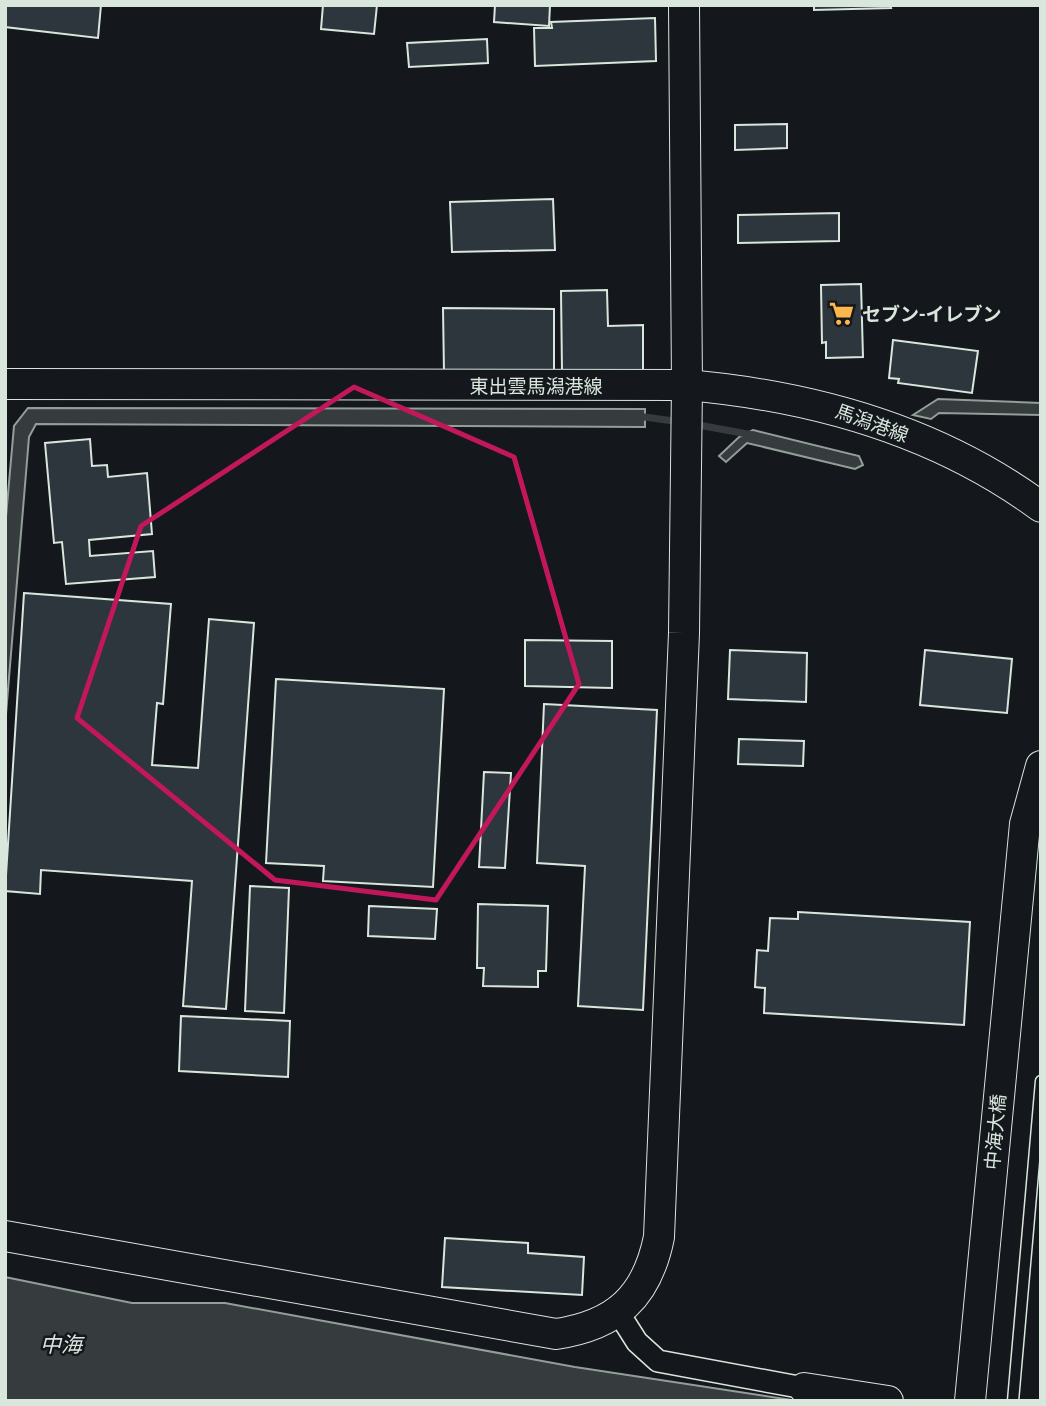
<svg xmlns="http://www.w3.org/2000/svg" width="1046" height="1406" viewBox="0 0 1046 1406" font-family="Literata,'Noto Sans JP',serif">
<rect width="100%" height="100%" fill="#14181c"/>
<g fill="#363b3e" stroke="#939e99" stroke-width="2">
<polygon points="938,399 1041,403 1041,415 939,413 931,419 913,415"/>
<polygon points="28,408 645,409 645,427 36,424 29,437 5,726 5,528 14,426"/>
<polygon points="753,430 859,456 863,465 855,469 747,443 726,462 719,456 739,437"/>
<polygon points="5,1277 132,1303 225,1303 575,1367 798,1401 5,1401"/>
</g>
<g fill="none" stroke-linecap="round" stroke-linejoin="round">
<g stroke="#363b3e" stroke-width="7">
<polyline points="637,416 681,422"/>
<polyline points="693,424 753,435"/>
</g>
</g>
<g fill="#2c363c" stroke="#d8e6dc" stroke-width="2">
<polygon points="5,5 101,5 98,38 5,27"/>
<polygon points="323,5 377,5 374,34 321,29"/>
<polygon points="495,5 550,5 549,26 494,22"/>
<polygon points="814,5 890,5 891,8 814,10"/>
<polygon points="655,18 656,61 535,66 534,28 552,28 551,22"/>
<polygon points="487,39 488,63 409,67 407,43"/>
<polygon points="787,124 787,148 735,150 735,125"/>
<polygon points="553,199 555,250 452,252 450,202"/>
<polygon points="839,213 839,241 738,243 738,215"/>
<polygon points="861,284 863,357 826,358 826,342 822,343 821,285"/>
<polygon points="607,290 608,326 643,325 643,370 562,371 561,291"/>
<polygon points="443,308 554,309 554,373 444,373"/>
<polygon points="893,340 978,351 972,393 898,383 899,379 889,378"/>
<polygon points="90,439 92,466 107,465 108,477 147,473 152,534 89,540 90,556 153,551 155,577 66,584 62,542 54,543 45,443"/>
<polygon points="24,593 171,604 163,704 157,703 152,765 198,768 209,619 254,623 226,1009 183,1006 192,881 41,870 40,894 5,891"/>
<polygon points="525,640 612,641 612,688 525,686"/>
<polygon points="730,650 807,653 806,702 728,699"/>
<polygon points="925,650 1012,659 1007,713 920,705"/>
<polygon points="276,679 444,689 433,887 323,881 324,866 266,863"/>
<polygon points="544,704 657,710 643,1010 578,1006 585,866 537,863"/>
<polygon points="739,739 804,741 803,766 738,764"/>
<polygon points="484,772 511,773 505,868 479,867"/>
<polygon points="250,886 289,888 284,1013 245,1011"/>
<polygon points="478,904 548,906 546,971 538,971 538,987 483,986 484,968 477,968"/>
<polygon points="369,906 437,909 435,939 368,936"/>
<polygon points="798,912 970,922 964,1025 764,1013 765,988 755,987 757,950 768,951 770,918 798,919"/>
<polygon points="181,1016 290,1021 288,1077 179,1071"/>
<polygon points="445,1238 528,1243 528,1253 584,1257 582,1295 442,1287"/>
</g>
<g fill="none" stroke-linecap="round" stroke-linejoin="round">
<defs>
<polyline id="lane" points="1013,1401 1041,1081"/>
<polyline id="street" points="618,1312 637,1342 658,1361 804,1388"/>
<g id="secondary">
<path d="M5 384 687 385C812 396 938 431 1041 507"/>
<path d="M5 1236 556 1334C616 1325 647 1297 659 1237L684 633 687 385 684 5"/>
<polyline points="804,1388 888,1401"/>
<polyline points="970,1401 1025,824 1041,766"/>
</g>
</defs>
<use href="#lane" stroke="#d8e6dc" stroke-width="13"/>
<use href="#street" stroke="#d8e6dc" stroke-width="24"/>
<use href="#secondary" stroke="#d8e6dc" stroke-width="32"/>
<use href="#lane" stroke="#14181c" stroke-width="10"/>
<use href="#street" stroke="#14181c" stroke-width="21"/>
<use href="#secondary" stroke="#14181c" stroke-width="30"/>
</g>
<path fill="none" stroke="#c2185b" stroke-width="5" stroke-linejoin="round" d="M354 387 514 457 579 684 436 900 275 880 77 718 141 526Z"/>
<defs>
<symbol id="supermarket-bare" viewBox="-9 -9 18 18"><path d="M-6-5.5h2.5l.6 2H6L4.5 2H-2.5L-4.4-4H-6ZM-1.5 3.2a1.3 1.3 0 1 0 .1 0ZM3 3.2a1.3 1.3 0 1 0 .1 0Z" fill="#ffb74d" stroke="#14181c" stroke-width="2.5" paint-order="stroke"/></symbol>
</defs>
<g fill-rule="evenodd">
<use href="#supermarket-bare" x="824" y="296" width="35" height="35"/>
</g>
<g text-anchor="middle" stroke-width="5" stroke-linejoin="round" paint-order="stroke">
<g font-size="19" font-weight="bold" fill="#d8e6dc" stroke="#14181c" text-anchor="start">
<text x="862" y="321">セブン-イレブン</text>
</g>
<g font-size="19" fill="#d8e6dc" stroke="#14181c">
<text x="536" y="393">東出雲馬潟港線</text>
<text transform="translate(872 423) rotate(20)" y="7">馬潟港線</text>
<text transform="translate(995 1132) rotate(-85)" y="7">中海大橋</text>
</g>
<g font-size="21" font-style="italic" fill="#d8e6dc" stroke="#14181c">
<text x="61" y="1352">中海</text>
</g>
</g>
<rect width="1046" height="1406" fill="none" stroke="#d8e6dc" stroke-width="14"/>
</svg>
